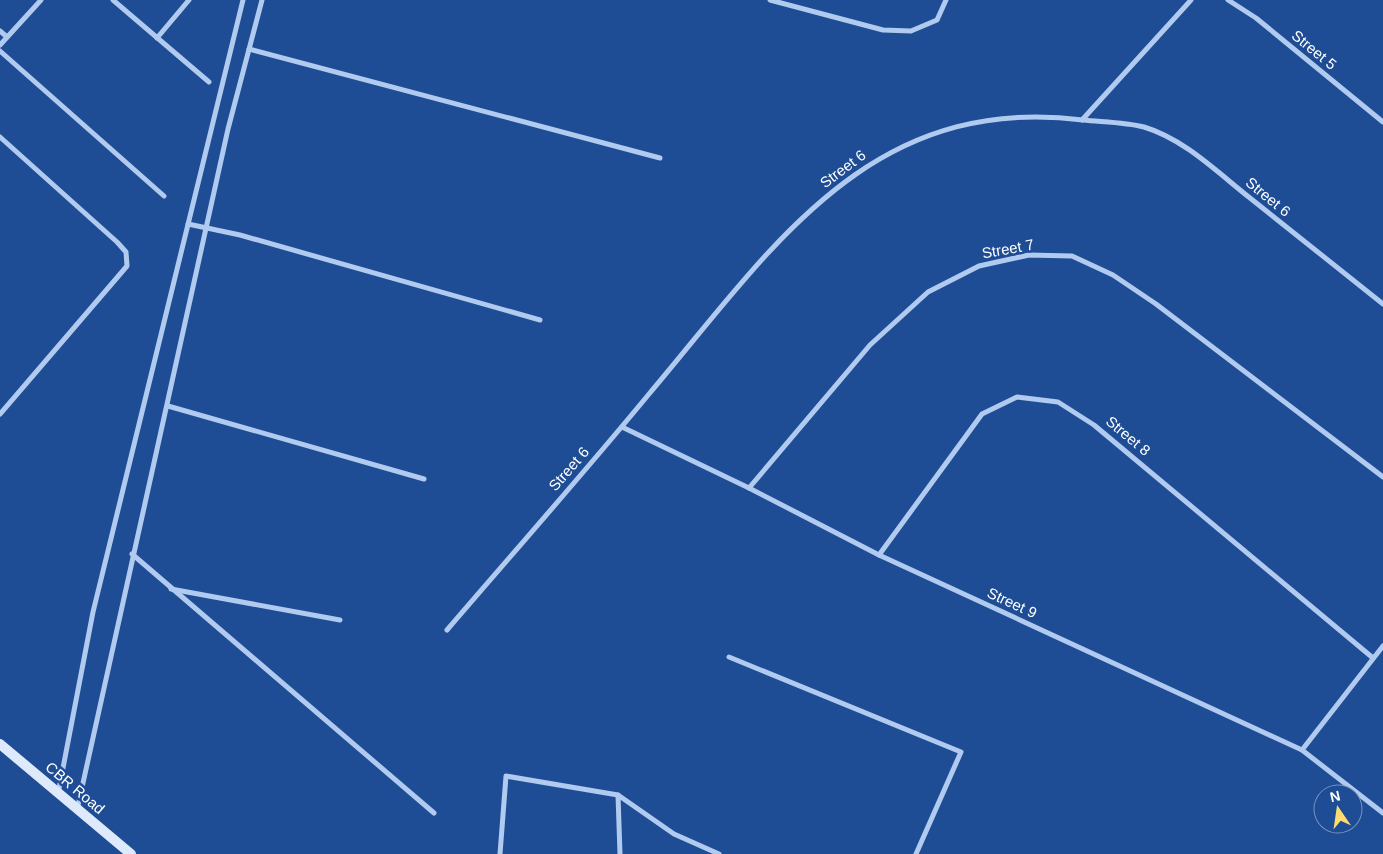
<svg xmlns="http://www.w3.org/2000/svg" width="1383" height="854" viewBox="0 0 1383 854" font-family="Helvetica,sans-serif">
<rect width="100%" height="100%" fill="#1e4d95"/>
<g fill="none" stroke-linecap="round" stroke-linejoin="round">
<g stroke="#b1caef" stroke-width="5">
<polyline points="113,0 209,82"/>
<polyline points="770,0 883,30 911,31 937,20 946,0"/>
<polyline points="1228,0 1256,18 1383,122"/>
<polyline points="0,31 7,37"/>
<polyline points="157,38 189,0"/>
<polyline points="0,45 41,0"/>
<polyline points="249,49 660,158"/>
<polyline points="0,51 164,196"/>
<polyline points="1082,120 1191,0"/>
<polyline points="0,137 117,242 126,252 127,266 0,414"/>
<polyline points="188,224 240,235 540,320"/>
<polyline points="168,406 424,479"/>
<polyline points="622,427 749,488 879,555 1302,750 1383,813"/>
<polyline points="749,488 870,345 928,292 979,266 1029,255 1072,256 1113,275 1156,304 1383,477"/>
<polyline points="132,554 434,813"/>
<polyline points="879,555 982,414 1017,397 1058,402 1094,425 1373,658"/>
<polyline points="171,589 340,620"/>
<path d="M447 630C514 552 583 474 649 394 771 250 868 93 1083 120 1102 122 1125 122 1144 127 1184 139 1217 172 1250 198 1294 233 1339 269 1383 304"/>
<polyline points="729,657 961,752 916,854"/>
<polyline points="1302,750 1383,646"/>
<polyline points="58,794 93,612 243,0"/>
<polyline points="618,795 620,854"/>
<polyline points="77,810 228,129 262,0"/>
<polyline points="500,854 506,776 618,795 674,834 719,854"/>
</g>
<polyline stroke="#dee9fb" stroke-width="10" points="0,744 131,854"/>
</g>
<g text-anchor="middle" stroke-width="5" stroke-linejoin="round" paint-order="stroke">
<g font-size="15" fill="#fff" stroke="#1e4d95">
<text transform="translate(1314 50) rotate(39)" y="5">Street 5</text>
<text transform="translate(843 169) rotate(-37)" y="5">Street 6</text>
<text transform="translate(1268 197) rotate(39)" y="5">Street 6</text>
<text transform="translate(1008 249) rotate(-10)" y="5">Street 7</text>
<text transform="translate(1128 436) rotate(40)" y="5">Street 8</text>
<text transform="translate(569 469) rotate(-49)" y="5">Street 6</text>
<text transform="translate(1012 603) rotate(25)" y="5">Street 9</text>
<text transform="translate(75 788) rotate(40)" y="5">CBR Road</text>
</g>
</g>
<g transform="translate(1338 809) rotate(347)"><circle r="24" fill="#1e4d95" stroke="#7894bf"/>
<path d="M0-4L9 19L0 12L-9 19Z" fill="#fddb71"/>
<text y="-8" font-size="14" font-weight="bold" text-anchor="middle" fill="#ffffff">N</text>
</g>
</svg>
